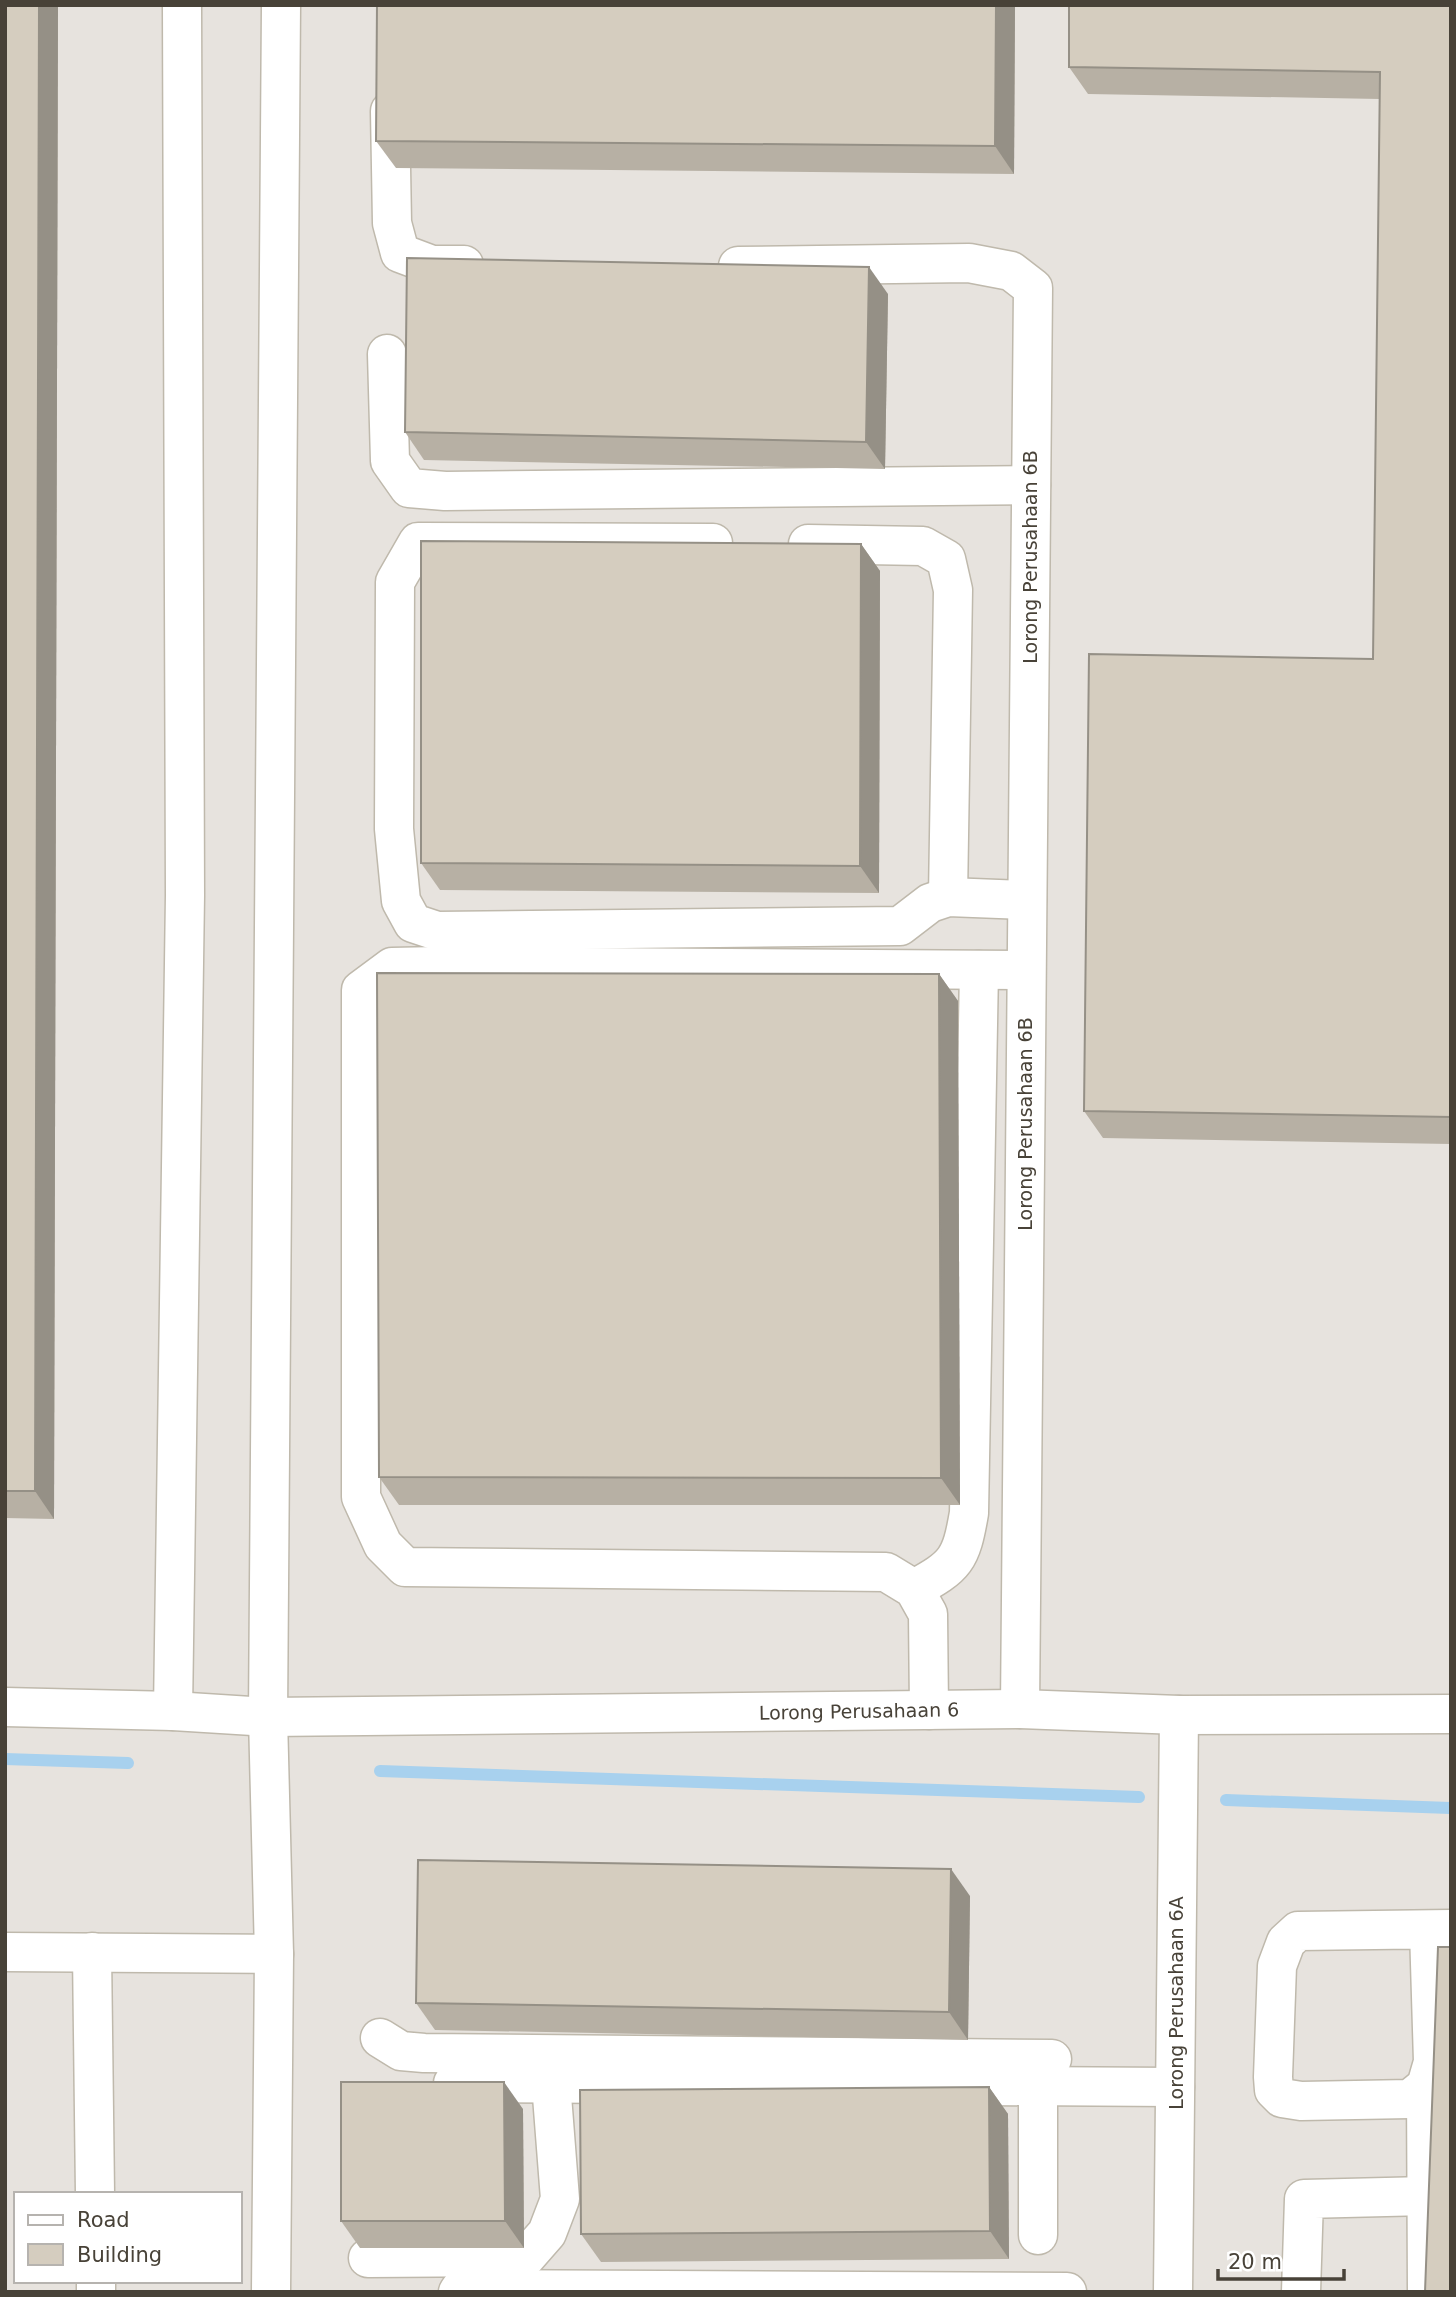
<svg xmlns="http://www.w3.org/2000/svg" width="1456" height="2297" viewBox="0 0 1456 2297" font-family="'DejaVu Sans',sans-serif">
<rect width="100%" height="100%" fill="#f4f1e9"/>
<path fill="#e7e3de" fill-rule="evenodd" d="M5 5H1451V2292H5ZM16 2194H240V2281H16Z"/>
<g fill="none" stroke-linecap="round" stroke-linejoin="round">
<g stroke="#a8d1ee" stroke-width="12">
<polyline points="5,1759 128,1763"/>
<polyline points="380,1771 1139,1797"/>
<polyline points="1226,1800 1450,1808"/>
</g>
<defs>
<g id="minor">
<polyline points="390,111 392,223 400,253 432,265 464,265"/>
<polyline points="738,266 969,263 1011,271 1033,288 1020,1709"/>
<polyline points="387,354 390,461 409,488 445,491 1031,485"/>
<polyline points="713,543 418,542 395,582 394,829 401,901 413,923 437,931 900,926 930,903 948,897 1027,900"/>
<polyline points="808,544 923,546 946,559 953,590 948,897"/>
<path d="M914 1589C956 1566 961 1560 969 1513L979 970"/>
<polyline points="5,1707 173,1711 268,1717 1020,1709 1179,1715 1451,1714"/>
<polyline points="929,1710 928,1614 914,1589 886,1572 405,1567 383,1545 361,1497 361,990 392,967 439,966 1026,970"/>
<polyline points="173,1711 185,895 182,5"/>
<polyline points="1429,1930 1433,2062 1426,2086 1410,2099 1301,2101 1282,2098 1274,2090 1273,2077 1277,1966 1286,1942 1298,1931 1451,1929"/>
<polyline points="5,1952 274,1954"/>
<polyline points="92,1952 95,2194"/>
<polyline points="380,2038 401,2051 424,2053 1052,2059"/>
<polyline points="453,2083 1175,2087"/>
<polyline points="1038,2086 1038,2235"/>
<polyline points="1426,2086 1427,2292"/>
<polyline points="368,2258 526,2257 547,2233 560,2199 551,2083"/>
<polyline points="96,2281 96,2292"/>
<polyline points="271,2292 274,1954 268,1717 281,5"/>
<polyline points="458,2292 460,2289 1067,2292"/>
<polyline points="1173,2292 1179,1715"/>
<polyline points="1301,2292 1304,2199 1427,2196"/>
</g>
</defs>
<use href="#minor" stroke="#bfb9ac" stroke-width="41"/>
<use href="#minor" stroke="#fff" stroke-width="38"/>
</g>
<g fill="#b7b0a4">
<polygon points="5,5 58,5 54,1519 5,1518"/>
<polygon points="1015,5 1014,174 396,168 376,141"/>
<polygon points="1451,5 1451,1144 1103,1138 1084,1111 1373,659 1380,99 1088,94 1069,67"/>
<polygon points="888,294 885,469 424,460 405,432"/>
<polygon points="861,544 880,571 879,893 440,890 421,863"/>
<polygon points="939,974 958,1001 960,1505 399,1505 379,1477"/>
<polygon points="970,1896 968,2040 435,2030 416,2003"/>
<polygon points="989,2087 1008,2114 1009,2259 601,2262 581,2234"/>
<polygon points="523,2109 524,2248 360,2248 341,2221"/>
</g>
<g fill="#959086">
<polygon points="39,5 58,5 54,1519 35,1491"/>
<polygon points="996,5 1015,5 1014,174 995,146"/>
<polygon points="869,267 888,294 885,469 866,442"/>
<polygon points="861,544 880,571 879,893 860,866"/>
<polygon points="939,974 958,1001 960,1505 941,1478"/>
<polygon points="951,1869 970,1896 968,2040 949,2012"/>
<polygon points="504,2082 523,2109 524,2248 505,2221"/>
<polygon points="989,2087 1008,2114 1009,2259 990,2231"/>
</g>
<g fill="#d5cdbf" stroke="#959086" stroke-width="2">
<polygon points="5,5 39,5 35,1491 5,1491"/>
<polygon points="377,5 996,5 995,146 376,141"/>
<polygon points="1069,5 1451,5 1451,1117 1084,1111 1089,654 1373,659 1380,72 1069,67"/>
<polygon points="407,258 869,267 866,442 405,432"/>
<polygon points="421,541 861,544 860,866 421,863"/>
<polygon points="377,973 939,974 941,1478 379,1477"/>
<polygon points="418,1860 951,1869 949,2012 416,2003"/>
<polygon points="1438,1947 1451,1947 1451,2292 1425,2292"/>
<polygon points="341,2082 504,2082 505,2221 341,2221"/>
<polygon points="989,2087 990,2231 581,2234 580,2090"/>
</g>
<g text-anchor="middle" stroke-width="6" stroke-linejoin="round" paint-order="stroke">
<g font-size="19" fill="#484238" stroke="#fff">
<text transform="translate(1030 557) rotate(-90)" y="7">Lorong Perusahaan 6B</text>
<text transform="translate(1025 1124) rotate(-90)" y="7">Lorong Perusahaan 6B</text>
<text transform="translate(859 1711) rotate(-1)" y="7">Lorong Perusahaan 6</text>
<text transform="translate(1176 2003) rotate(-90)" y="7">Lorong Perusahaan 6A</text>
</g>
</g>
<rect width="1456" height="2297" fill="none" stroke="#484238" stroke-width="14"/>
<rect x="14" y="2192" width="228" height="91" fill="#ffffff" stroke="#b6b3af" stroke-width="2"/>
<rect x="28" y="2215" width="35" height="10" fill="#ffffff" stroke="#b6b3af" stroke-width="2"/>
<text x="77" y="2227" font-size="21" fill="#484238">Road</text>
<rect x="28" y="2244" width="35" height="21" fill="#d5cdbf" stroke="#b6b3af" stroke-width="2"/>
<text x="77" y="2262" font-size="21" fill="#484238">Building</text>
<path d="M1218 2269v10h126v-10" fill="none" stroke="#484238" stroke-width="3.5"/>
<text x="1228" y="2269" font-size="21" fill="#484238" stroke="#ffffff" stroke-width="5" paint-order="stroke">20 m</text>
</svg>
